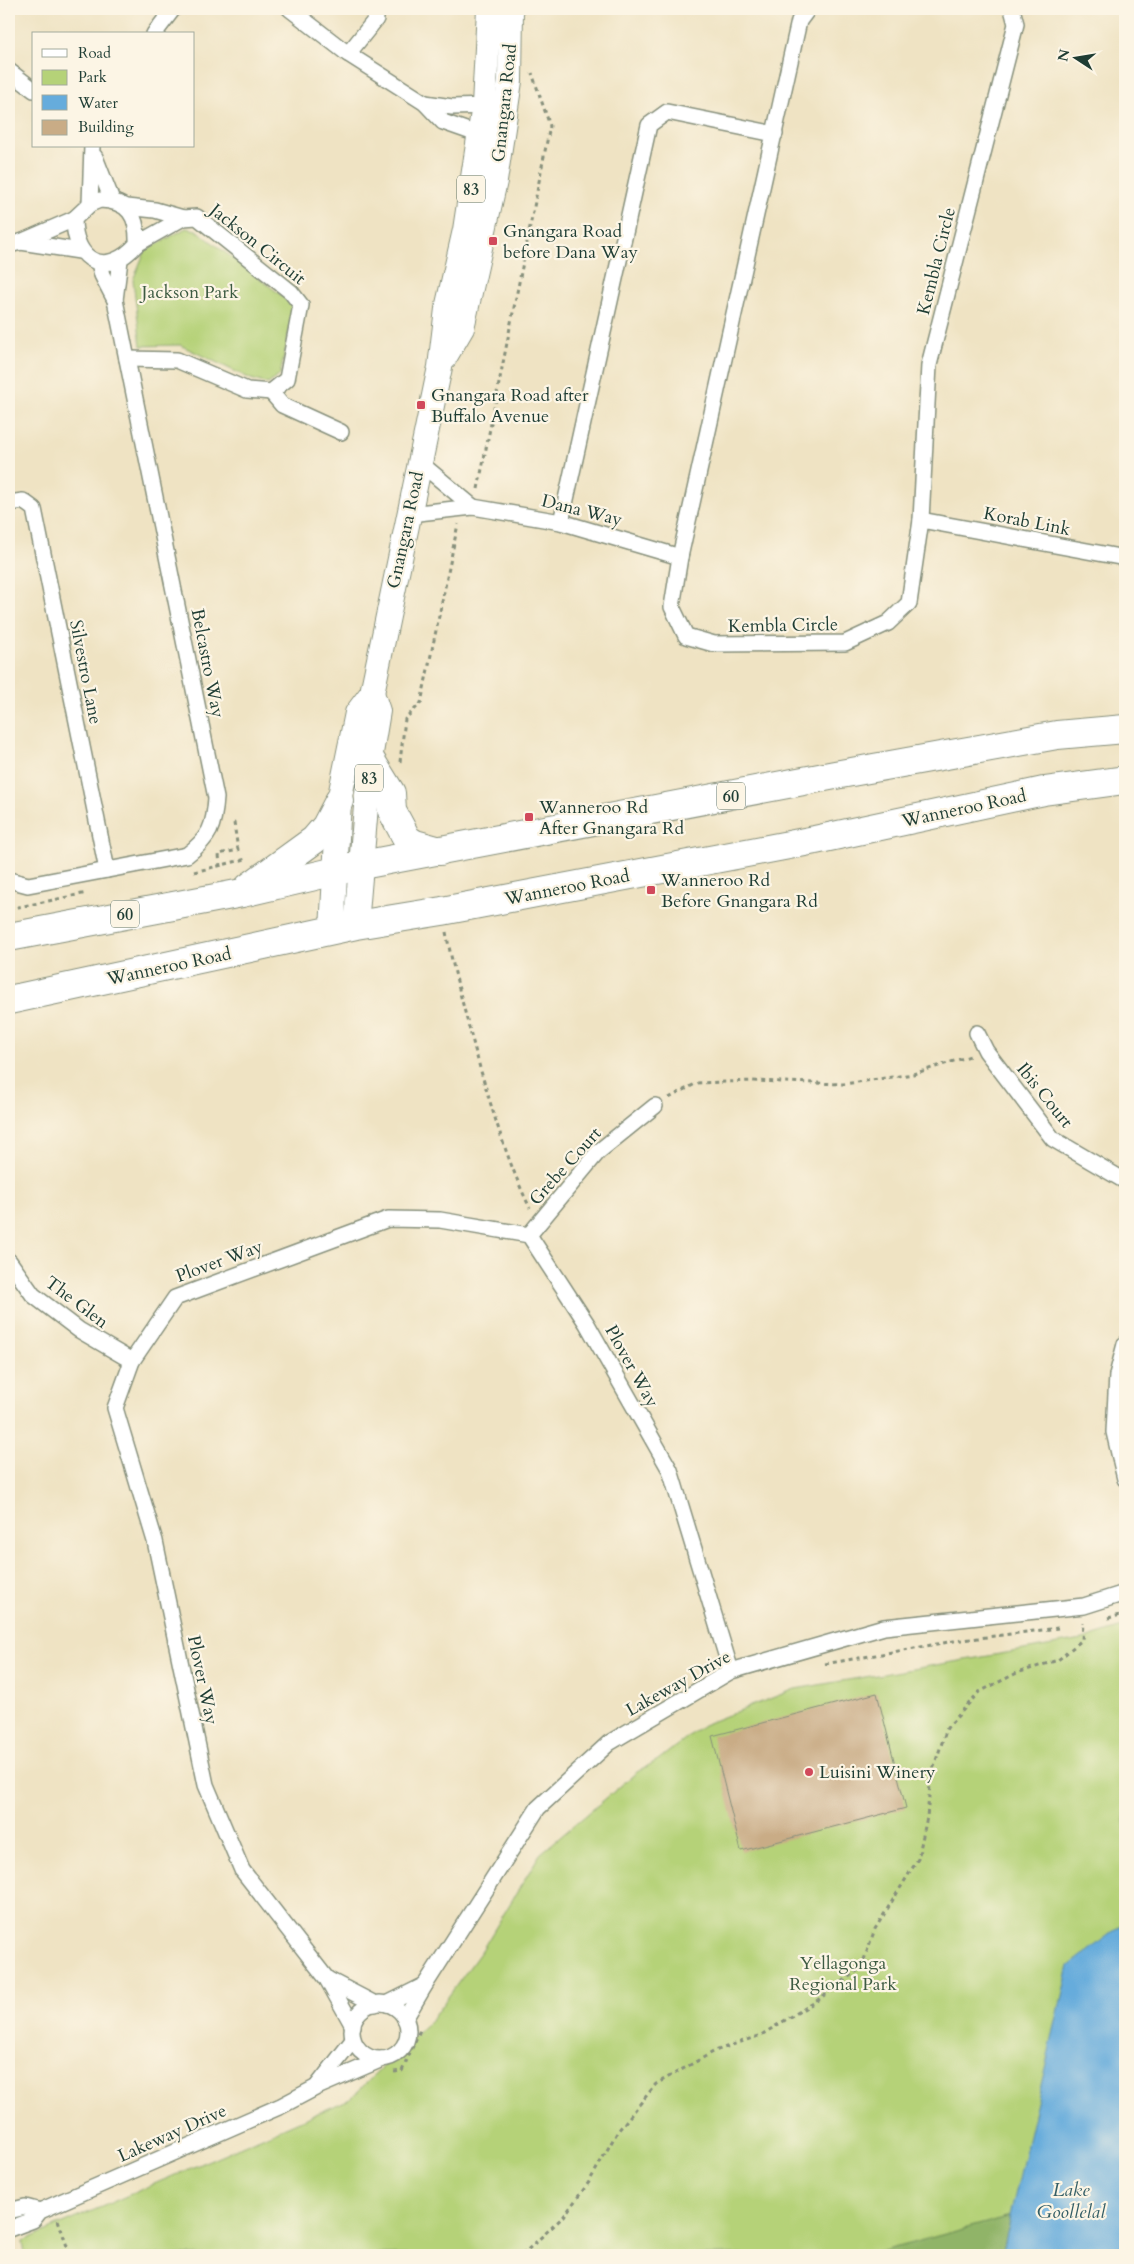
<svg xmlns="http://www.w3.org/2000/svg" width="1134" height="2264" viewBox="0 0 1134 2264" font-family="Cardo,serif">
<rect width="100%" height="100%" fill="#fcf5e5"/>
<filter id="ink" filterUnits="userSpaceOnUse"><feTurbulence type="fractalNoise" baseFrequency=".02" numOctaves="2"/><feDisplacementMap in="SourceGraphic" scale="10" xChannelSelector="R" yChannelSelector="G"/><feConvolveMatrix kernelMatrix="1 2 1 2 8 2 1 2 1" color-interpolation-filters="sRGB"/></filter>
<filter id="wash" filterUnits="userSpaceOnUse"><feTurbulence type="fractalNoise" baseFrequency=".0096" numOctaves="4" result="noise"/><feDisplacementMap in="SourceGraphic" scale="20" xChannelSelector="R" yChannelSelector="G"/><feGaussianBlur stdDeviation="1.12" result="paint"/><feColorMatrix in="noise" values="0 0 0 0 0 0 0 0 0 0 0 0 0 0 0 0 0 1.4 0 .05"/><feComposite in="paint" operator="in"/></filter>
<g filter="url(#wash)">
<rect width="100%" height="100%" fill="#efe3c3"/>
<g fill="#b5d278" stroke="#6a8856">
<polygon points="186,228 196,230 281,295 294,308 280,375 268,384 251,379 180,345 141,346 133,280 145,251"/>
<polygon points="1125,1626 1125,2255 25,2255 23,2241 350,2099 432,2019 482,1950 540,1854 637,1772 658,1760 703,1725 795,1689 1082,1640"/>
</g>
<polygon fill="#90b468" stroke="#58784e" points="1011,2216 1001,2255 868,2255"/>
<polygon fill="#66acdc" stroke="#427488" points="1125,1922 1125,2255 1001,2255 1069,1966"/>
<g id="blocks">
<polygon fill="#c9ac86" points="877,1693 906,1808 741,1851 712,1736"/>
</g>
</g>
<g filter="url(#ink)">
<use href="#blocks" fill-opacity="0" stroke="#87907c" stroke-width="1"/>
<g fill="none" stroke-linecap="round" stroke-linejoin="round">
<defs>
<g id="street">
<polyline points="290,9 348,54 425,103 443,122 480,135 488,135"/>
<polyline points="808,9 799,21 680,557 672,607 686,636 714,644 845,643 888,623 909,603 921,520 929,365 1016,24 1012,9"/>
<polyline points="154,34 173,9"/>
<polyline points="348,54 376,19 375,9"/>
<polyline points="9,71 34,90"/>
<polyline points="425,103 452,107 491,106"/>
<polyline points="95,157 112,200"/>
<path d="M100 200C129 201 138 216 137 244 107 278 74 263 74 219L90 204Z"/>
<polyline points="90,204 92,146"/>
<polyline points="126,207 155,210 183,218"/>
<polyline points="21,242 80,251"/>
<polyline points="9,245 21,242 74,219"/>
<polyline points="115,300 120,260"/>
<polyline points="127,359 177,360 247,390 271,392 287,379 301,305 291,292 197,217 183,218 137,244"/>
<polyline points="271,392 282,405 341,432"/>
<polyline points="419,462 473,507"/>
<polyline points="9,503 23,501 34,509 107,870"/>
<polyline points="409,514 473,507 561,522 680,557"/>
<polyline points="921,520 1125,558"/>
<polyline points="561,522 649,125 667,112 775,134"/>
<path d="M9 880 28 885 187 855C210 837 214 827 216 798L115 300 102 275 99 263"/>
<polyline points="977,1033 986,1051 1053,1139 1125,1181"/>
<polyline points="529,1235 598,1152 655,1106"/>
<polyline points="9,1261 33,1295 79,1330 132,1361"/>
<polyline points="1125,1344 1117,1375 1114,1432 1125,1479"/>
<polyline points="327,1979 375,2004"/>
<circle cx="380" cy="2031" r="28"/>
<polyline points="387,2004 425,1985"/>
<polyline points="405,2019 425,1985 538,1808 609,1743 731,1671 884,1627 1084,1606 1125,1593"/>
<polyline points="353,2026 327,1979 242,1870 206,1785 155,1541 115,1408 132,1361 175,1298 388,1219 440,1220 529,1235 587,1324 670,1470 731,1671"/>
<polyline points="318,2085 353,2040"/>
<polyline points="9,2211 25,2207 40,2211"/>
<polyline points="9,2229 33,2220 40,2211 281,2106 317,2087 382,2059"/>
</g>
<g id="primary">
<polyline points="445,357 462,328 495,181 510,81 511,9"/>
<polyline points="356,925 370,759 378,711 372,693"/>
<polyline points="332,930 339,801 357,713 372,693 440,367 447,309 465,230 484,105 489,9"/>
</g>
<g id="highway">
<polyline points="370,759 391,793 392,811 407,839 415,844 440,851"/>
<polyline points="249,887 314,840 326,826 339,801"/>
<polyline points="9,937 242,893 362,865 835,775 1057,735 1125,729"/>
<polyline points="9,1000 356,925 442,911 815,840 1044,791 1125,780"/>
</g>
</defs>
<use href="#street" stroke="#87907c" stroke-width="18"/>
<use href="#primary" stroke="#87907c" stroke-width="26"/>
<use href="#highway" stroke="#87907c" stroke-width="30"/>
<g stroke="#87907c" stroke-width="3" stroke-dasharray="4 4" stroke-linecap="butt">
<polyline points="478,489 550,126 532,73"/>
<polyline points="400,762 405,719 421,703 458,524"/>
<polyline points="220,867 219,854 238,850 234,823 230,822"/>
<polyline points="194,872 246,859"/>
<polyline points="9,909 87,893"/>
<path d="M446 932C455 978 468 1023 480 1068 494 1116 508 1163 530 1208"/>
<polyline points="669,1098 697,1083 753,1081 844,1084 913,1074 970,1056"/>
<polyline points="1108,1618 1125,1614"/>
<polyline points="825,1664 954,1641 1058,1628"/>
<polyline points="394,2072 402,2071 420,2030"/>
<polyline points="58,2220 70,2255"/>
<polyline points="522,2255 564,2216 589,2182 618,2131 656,2084 715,2051 761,2035 815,2002 861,1968 875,1929 918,1859 927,1817 931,1775 947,1728 979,1692 1017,1673 1058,1660 1082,1640 1083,1622"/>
</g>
<use href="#street" stroke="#fff" stroke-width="15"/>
<use href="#primary" stroke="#fff" stroke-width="24"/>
<use href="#highway" stroke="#fff" stroke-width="28"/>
</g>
</g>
<g fill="#d1495b" stroke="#fcf5e5" stroke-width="2">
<rect x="488" y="236" width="10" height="10" rx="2.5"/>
<rect x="416" y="400" width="10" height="10" rx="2.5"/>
<rect x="524" y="812" width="10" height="10" rx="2.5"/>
<rect x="646" y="885" width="10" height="10" rx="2.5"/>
<circle cx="809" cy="1772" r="5"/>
</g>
<g text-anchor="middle" stroke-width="4.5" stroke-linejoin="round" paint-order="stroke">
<g fill="#fcf5e5" stroke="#617469" stroke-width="1">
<rect x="457" y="175.5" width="28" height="27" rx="4"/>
<rect x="355" y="764.5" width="28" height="27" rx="4"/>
<rect x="717" y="782.5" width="28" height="27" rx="4"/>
<rect x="111" y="900.5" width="28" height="27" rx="4"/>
</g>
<g font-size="16" font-weight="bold" fill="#1f3d34">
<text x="471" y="195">83</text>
<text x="369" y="784">83</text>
<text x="731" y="802">60</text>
<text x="125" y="920">60</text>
</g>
<g font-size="18" fill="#1f3d34" stroke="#fcf5e5">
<text transform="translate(504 103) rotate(-84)" y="6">Gnangara Road</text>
<text transform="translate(258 244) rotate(39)" y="6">Jackson Circuit</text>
<text transform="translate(936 261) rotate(-76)" y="6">Kembla Circle</text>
<text transform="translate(582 510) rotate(14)" y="6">Dana Way</text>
<text transform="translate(1027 521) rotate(11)" y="6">Korab Link</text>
<text transform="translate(405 530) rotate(-78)" y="6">Gnangara Road</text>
<text transform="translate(783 625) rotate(-1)" y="6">Kembla Circle</text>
<text transform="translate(208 663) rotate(79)" y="6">Belcastro Way</text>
<text transform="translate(86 672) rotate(79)" y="6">Silvestro Lane</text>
<text transform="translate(964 808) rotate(-12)" y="6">Wanneroo Road</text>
<text transform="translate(567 887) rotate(-11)" y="6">Wanneroo Road</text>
<text transform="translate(169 966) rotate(-12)" y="6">Wanneroo Road</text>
<text transform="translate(1045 1095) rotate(51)" y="6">Ibis Court</text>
<text transform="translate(565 1166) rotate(-48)" y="6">Grebe Court</text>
<text transform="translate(219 1261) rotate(-20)" y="6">Plover Way</text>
<text transform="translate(77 1302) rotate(37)" y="6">The Glen</text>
<text transform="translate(632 1366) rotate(61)" y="6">Plover Way</text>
<text transform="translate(203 1680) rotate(78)" y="6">Plover Way</text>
<text transform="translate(678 1683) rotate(-29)" y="6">Lakeway Drive</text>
<text transform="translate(172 2133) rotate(-24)" y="6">Lakeway Drive</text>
</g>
<g font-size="18" fill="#1f3d34" stroke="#fcf5e5" text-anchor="start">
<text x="503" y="237">Gnangara Road<tspan x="503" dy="21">before Dana Way</tspan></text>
<text x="431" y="401">Gnangara Road after<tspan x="431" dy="21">Buffalo Avenue</tspan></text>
<text x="539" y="813">Wanneroo Rd<tspan x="539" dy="21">After Gnangara Rd</tspan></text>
<text x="661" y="886">Wanneroo Rd<tspan x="661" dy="21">Before Gnangara Rd</tspan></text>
<text x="819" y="1778">Luisini Winery</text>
</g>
<g font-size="18" fill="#3d5b42" stroke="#fcf5e5">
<text x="190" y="298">Jackson Park</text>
<text x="843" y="1969">Yellagonga<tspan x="843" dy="21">Regional Park</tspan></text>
</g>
<g font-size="19" font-style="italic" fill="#345e66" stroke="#fcf5e5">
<text x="1071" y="2196">Lake<tspan x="1071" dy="22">Goollelal</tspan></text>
</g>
</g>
<rect width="1134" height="2264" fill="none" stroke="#fcf5e5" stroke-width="30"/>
<rect x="32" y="32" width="162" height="115" fill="#fcf5e5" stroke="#a4ab9e"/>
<rect x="42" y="49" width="25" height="8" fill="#ffffff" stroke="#a4ab9e"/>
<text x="78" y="58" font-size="15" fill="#1f3d34">Road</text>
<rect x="42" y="70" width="25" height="15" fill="#b5d278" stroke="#a4ab9e"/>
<text x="78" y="82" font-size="15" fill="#1f3d34">Park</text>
<rect x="42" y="95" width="25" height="15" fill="#66acdc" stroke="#a4ab9e"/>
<text x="78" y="108" font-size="15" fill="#1f3d34">Water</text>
<rect x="42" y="120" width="25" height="15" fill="#c9ac86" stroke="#a4ab9e"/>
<text x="78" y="132" font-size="15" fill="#1f3d34">Building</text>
<g transform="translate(1076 58) rotate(282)" stroke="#fcf5e5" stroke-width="4" paint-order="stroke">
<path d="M0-4L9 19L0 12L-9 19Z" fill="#1f3d34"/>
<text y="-8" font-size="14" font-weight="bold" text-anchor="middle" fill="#1f3d34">N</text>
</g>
</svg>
